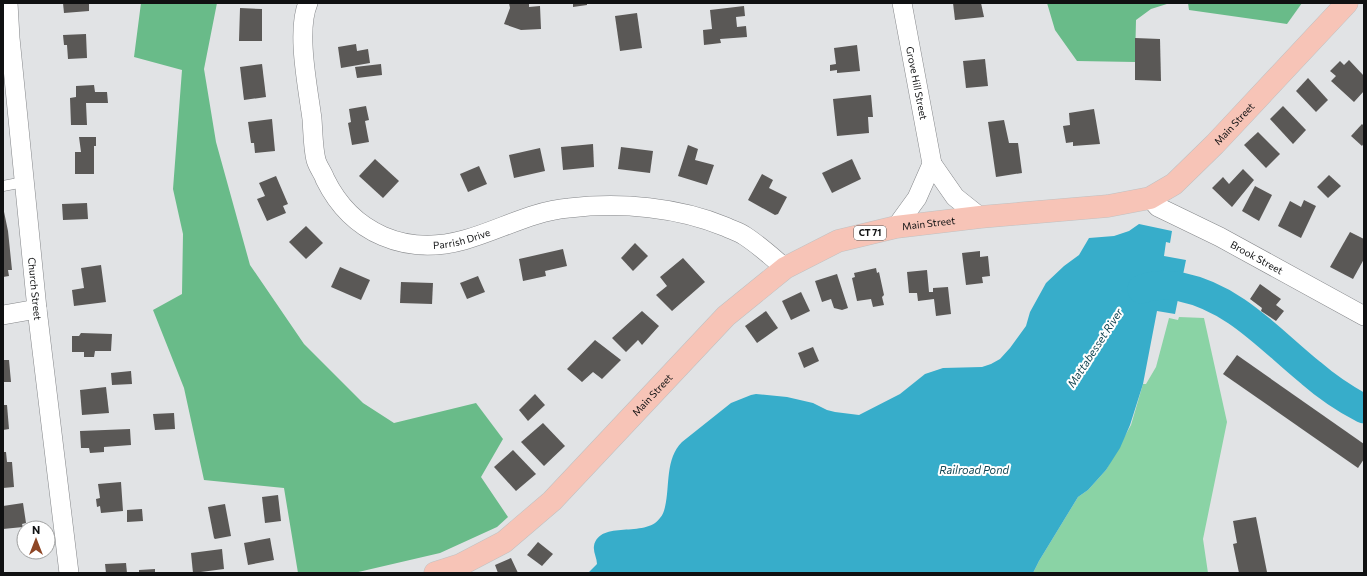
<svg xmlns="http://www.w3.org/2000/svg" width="1367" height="576" viewBox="0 0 1367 576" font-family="Commissioner,sans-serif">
<rect width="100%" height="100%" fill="#e1e3e5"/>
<polygon fill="#8ad3a5" points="1179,317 1204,318 1227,422 1203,539 1208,573 1033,573 1039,561 1078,497 1088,490 1106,470 1131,425 1143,384 1146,384 1156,367 1169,318 1178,320"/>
<g fill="#69bb89">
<polygon points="141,3 217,3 204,69 216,142 250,265 304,344 363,403 394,423 476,403 503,439 481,477 508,517 497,527 440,553 354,573 298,573 284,488 204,480 184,388 153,310 182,294 183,234 173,189 182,70 134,57"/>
<polygon points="1047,3 1170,3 1151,9 1136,20 1135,62 1077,61 1055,30"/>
<polygon points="1188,3 1302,3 1287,24 1189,10"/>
</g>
<path fill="#37adca" d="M1139 224 1172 231 1170 243 1166 242 1164 256 1186 260 1175 314 1157 311 1143 384 1130 425 1120 448 1106 470 1088 490 1078 497 1039 561 1033 573H588L597 564C597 558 593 552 594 546 600 519 645 539 660 518 663 515 664 511 665 507 670 485 665 459 682 442L731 403 751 395 756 394 787 397 813 403 827 410 835 412 859 415 900 394 925 374 943 368 982 367 991 364 1000 359 1010 348 1026 326 1030 312 1046 283 1064 266 1079 255 1089 238 1114 236 1129 231Z"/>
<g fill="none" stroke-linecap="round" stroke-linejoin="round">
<path stroke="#37adca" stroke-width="29" d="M1142 289C1155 284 1167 285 1181 287 1235 298 1270 340 1311 373 1327 387 1345 399 1364 409"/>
</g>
<g fill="#5a5856">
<polygon points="63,3 89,3 89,11 64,13"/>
<polygon points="509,3 529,3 529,7 540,6 541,29 521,30 504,24 510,8"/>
<polygon points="573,3 587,3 587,5 573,7"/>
<polygon points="953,3 981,3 984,17 955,20"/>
<polygon points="744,6 745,16 736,17 737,27 746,26 747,37 720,39 721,43 704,45 703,30 712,29 710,10"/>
<polygon points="240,8 262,9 262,41 239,41"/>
<polygon points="637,13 642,48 620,51 615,16"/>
<polygon points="86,34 87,58 68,59 67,45 64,45 63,35"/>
<polygon points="1135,38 1160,39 1161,81 1135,80"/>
<polygon points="356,44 357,51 368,49 370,63 341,68 338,47"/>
<polygon points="857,45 860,71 837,73 837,70 830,71 830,65 836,64 834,48"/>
<polygon points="985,59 988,86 966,88 963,61"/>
<polygon points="1349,60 1364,76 1364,91 1354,102 1331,81 1336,76 1330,71 1340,61 1344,65"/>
<polygon points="262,64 266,97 244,100 240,67"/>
<polygon points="381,64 382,75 357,78 355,67"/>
<polygon points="1308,78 1328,100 1316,112 1296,91"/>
<polygon points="94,85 95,92 107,92 108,103 86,103 87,125 71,125 70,98 76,97 76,86"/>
<polygon points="871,95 873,117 868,117 869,133 837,136 833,99"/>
<polygon points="366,106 369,120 365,121 369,142 352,145 348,123 351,122 349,109"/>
<polygon points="1283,106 1306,130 1293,144 1270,119"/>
<polygon points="1094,109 1100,144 1073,146 1073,142 1066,143 1063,126 1070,125 1069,113"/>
<polygon points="272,119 275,151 255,153 254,143 251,143 248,122"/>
<polygon points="1004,120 1009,143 1018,143 1022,173 996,177 988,122"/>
<polygon points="1362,124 1364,126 1364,143 1362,146 1351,136"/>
<polygon points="1258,132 1280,154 1266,168 1244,145"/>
<polygon points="79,137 96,137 96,146 94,146 94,174 75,174 75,152 81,152"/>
<polygon points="593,144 594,167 563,170 561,147"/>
<polygon points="688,145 698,149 695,160 714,165 707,185 678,176"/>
<polygon points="621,147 653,151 650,173 618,169"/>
<polygon points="540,148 545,171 514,178 509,155"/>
<polygon points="375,159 399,181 383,198 359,176"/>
<polygon points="852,159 861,179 832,193 822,173"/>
<polygon points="479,166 487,184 468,192 460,174"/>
<polygon points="1243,169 1254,180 1232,207 1212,188 1223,177 1229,184"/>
<polygon points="762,174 773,180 769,188 787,197 778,214 775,215 748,200"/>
<polygon points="1329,175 1341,186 1328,198 1317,187"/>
<polygon points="276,176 288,204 283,206 286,213 267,221 257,199 265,196 259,183"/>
<polygon points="1255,186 1272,195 1259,221 1242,211"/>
<polygon points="1304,200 1316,206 1301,238 1278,226 1290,201 1301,207"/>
<polygon points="87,203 88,219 63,220 62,204"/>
<polygon points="3,207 8,231 12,270 8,270 9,276 3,277"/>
<polygon points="306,226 323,243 306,259 289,242"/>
<polygon points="1350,232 1364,239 1364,259 1353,279 1330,267"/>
<polygon points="635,243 648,256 633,271 621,258"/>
<polygon points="563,249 567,266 545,271 546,276 523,281 519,259"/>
<polygon points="980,251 980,257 988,256 990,276 982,277 983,283 966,285 962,253"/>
<polygon points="683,258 705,282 672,311 656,295 667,286 660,277"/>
<polygon points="101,265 106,302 74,306 72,290 84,288 81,268"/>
<polygon points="340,267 370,280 361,300 331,287"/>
<polygon points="876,268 877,273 879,272 884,295 882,297 884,305 873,307 871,299 857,301 852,278 855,277 854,273"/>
<polygon points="927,270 929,292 933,292 933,288 948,287 951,314 936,316 934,299 918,301 917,293 909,293 907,272"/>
<polygon points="837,274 848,308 842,310 834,308 831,299 822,302 815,281"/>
<polygon points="478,276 485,292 467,299 460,283"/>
<polygon points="401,282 433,283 432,304 400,303"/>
<polygon points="1260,284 1281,299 1276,305 1284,311 1276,321 1261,311 1262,308 1250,299"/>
<polygon points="801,292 810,311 791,320 782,301"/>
<polygon points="642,311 659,326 642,345 638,340 626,352 612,338"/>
<polygon points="766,311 778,328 757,343 745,326"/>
<polygon points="81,333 112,334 111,351 95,351 94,357 84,357 84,352 72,352 72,336 79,336"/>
<polygon points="595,340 621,360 602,379 593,372 582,382 567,369"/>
<polygon points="813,347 819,361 804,368 798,353"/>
<polygon points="1237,355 1364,444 1364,459 1358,468 1223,374"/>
<polygon points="3,360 9,360 11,382 3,382"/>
<polygon points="131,371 132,384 112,385 111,373"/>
<polygon points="106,387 109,413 82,415 80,390"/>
<polygon points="535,394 545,405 528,421 519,410"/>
<polygon points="3,405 7,405 9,429 3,430"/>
<polygon points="174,413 175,429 155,430 153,414"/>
<polygon points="543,423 565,446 544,466 521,442"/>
<polygon points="130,429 131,445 104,447 104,452 90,453 89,448 81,448 80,431"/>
<polygon points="513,450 536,474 516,491 494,467"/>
<polygon points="3,452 6,452 7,462 12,462 14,487 3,488"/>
<polygon points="121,482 123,511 101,513 100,506 97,507 96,499 100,498 98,484"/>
<polygon points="278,495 281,521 265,523 262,497"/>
<polygon points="23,503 26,523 22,524 23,527 3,529 3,506"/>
<polygon points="225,504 231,536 215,539 214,538 208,507"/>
<polygon points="142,509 143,521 127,522 127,510"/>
<polygon points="1256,517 1267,572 1239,573 1233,544 1237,543 1233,521"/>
<polygon points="270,538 274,560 248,565 244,543"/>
<polygon points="538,542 553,554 542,566 527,555"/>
<polygon points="222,549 224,569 193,573 191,553"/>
<polygon points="511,558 518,573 498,573 495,565"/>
<polygon points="126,563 127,573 106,573 105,564"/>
<polygon points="155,569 155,573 139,573 139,570"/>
</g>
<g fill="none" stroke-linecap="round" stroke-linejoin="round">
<defs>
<polyline id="lane" points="3,186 24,182"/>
<g id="street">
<path id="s1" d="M8 3 10 38 37 309 69 573"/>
<path id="s2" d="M308 3C296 31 308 88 312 119 313 132 313 148 316 160 318 167 323 173 325 179 352 234 406 256 464 240 500 230 532 211 569 208 621 202 678 207 726 227 732 230 739 232 745 236 759 245 772 257 785 268"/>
<polyline points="932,164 955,197 980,217"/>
<path id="s3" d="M1150 198 1158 207 1220 237 1364 316"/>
<polyline points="896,227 917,198 932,164 902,3"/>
<polyline points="3,315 37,309"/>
</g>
<g id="primary">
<path id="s4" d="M435 573 460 565 504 542 552 501 726 316 785 268 838 241 896 227 980 217 1108 206 1150 198 1174 184 1215 144 1347 3"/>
</g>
</defs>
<use href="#lane" stroke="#848689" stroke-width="11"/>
<use href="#street" stroke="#848689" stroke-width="20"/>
<use href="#primary" stroke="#c1c1c1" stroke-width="23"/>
<use href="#lane" stroke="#fff" stroke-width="10"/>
<use href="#street" stroke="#fff" stroke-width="19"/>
<use href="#primary" stroke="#f7c4b7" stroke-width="22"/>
</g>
<g text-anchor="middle" stroke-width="4" stroke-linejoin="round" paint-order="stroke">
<rect fill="#fff" stroke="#585859" stroke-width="1" x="854" y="226" width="32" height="14" rx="3"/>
<g font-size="9" font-weight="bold" fill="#101112">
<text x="870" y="236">CT 71</text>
</g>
<g font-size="10" fill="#101112" stroke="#fff">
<text transform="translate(917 83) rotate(79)" y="4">Grove Hill Street</text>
<text dy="4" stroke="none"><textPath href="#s4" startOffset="957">Main Street</textPath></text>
<text dy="4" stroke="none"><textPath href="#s4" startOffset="621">Main Street</textPath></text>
<text dy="4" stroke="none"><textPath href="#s2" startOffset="343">Parrish Drive</textPath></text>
<text dy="4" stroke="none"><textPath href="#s3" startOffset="123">Brook Street</textPath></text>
<text dy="4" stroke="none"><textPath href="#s1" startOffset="287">Church Street</textPath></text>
<text dy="4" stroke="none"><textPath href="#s4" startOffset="285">Main Street</textPath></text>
</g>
<g font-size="11" font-style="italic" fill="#154753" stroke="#fff">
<text transform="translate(1095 348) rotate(-57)" y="4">Mattabesset River</text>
<text x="974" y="474">Railroad Pond</text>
</g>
</g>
<rect width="1367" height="576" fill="none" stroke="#101112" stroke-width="8"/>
<g transform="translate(36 540)"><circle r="19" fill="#ffffff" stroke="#9fa0a0"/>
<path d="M0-3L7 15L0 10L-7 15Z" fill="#8e4625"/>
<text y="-6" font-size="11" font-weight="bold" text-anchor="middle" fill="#101112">N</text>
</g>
</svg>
